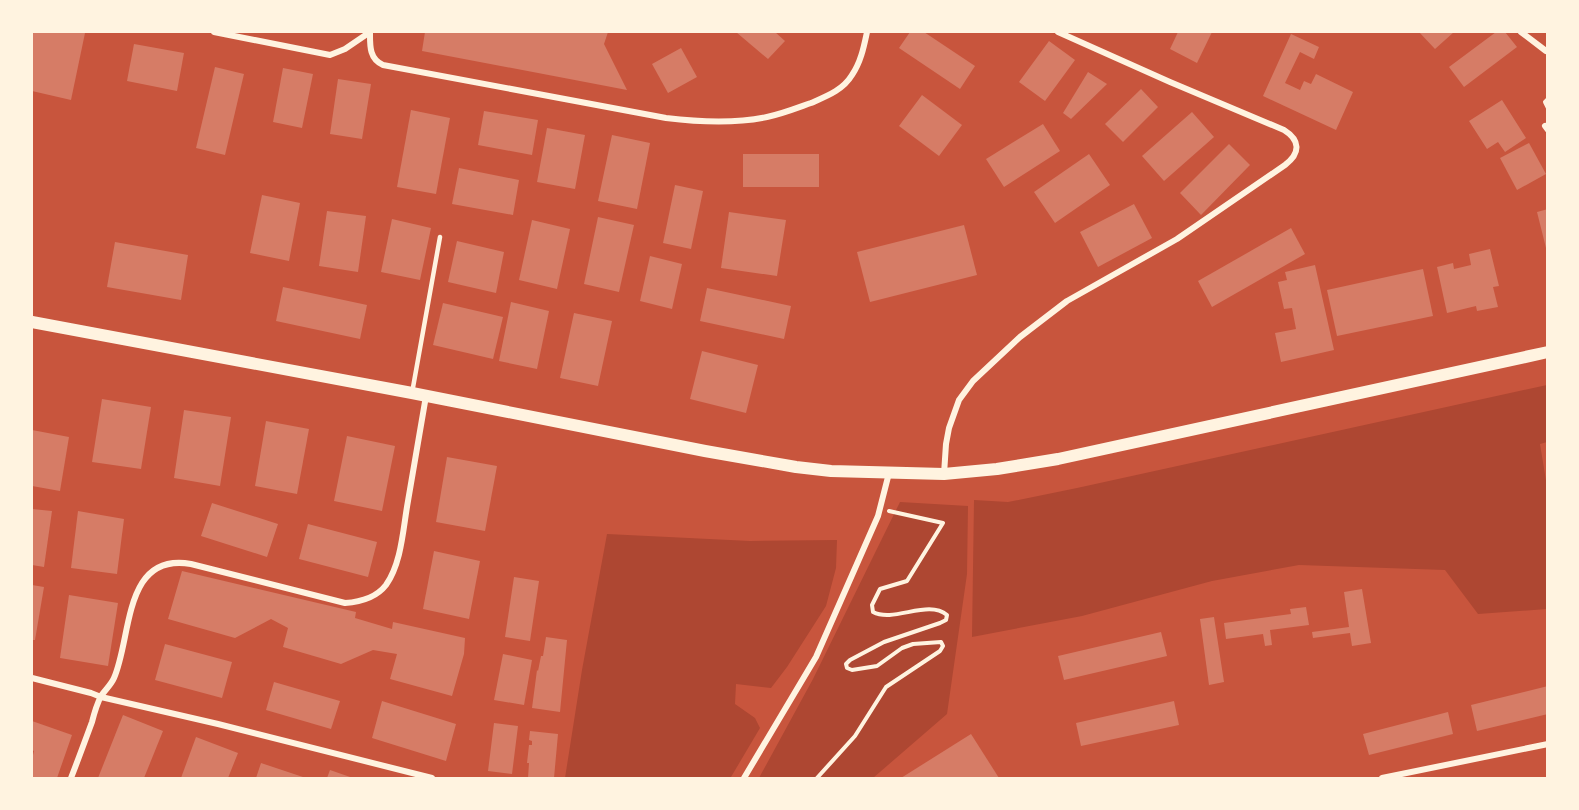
<svg xmlns="http://www.w3.org/2000/svg" width="1579" height="810" viewBox="0 0 1579 810" font-family="'DejaVu Sans',sans-serif">
<rect width="100%" height="100%" fill="#c8553d"/>
<g fill="#ae4732">
<polygon points="1547,385 1547,442 1540,444 1548,493 1547,609 1478,614 1445,570 1299,565 1212,581 1082,616 972,637 974,500 1008,502 1077,488"/>
<polygon points="900,502 968,506 967,574 947,714 873,778 759,778 813,679"/>
<polygon points="607,534 750,541 837,540 836,568 826,606 787,667 771,688 736,684 735,704 755,718 760,728 731,777 727,778 565,778 582,670"/>
</g>
<g fill="#d67c66">
<polygon points="32,32 78,32 85,33 71,100 32,91"/>
<polygon points="425,32 608,32 604,44 627,90 422,51"/>
<polygon points="736,32 775,32 785,41 768,59"/>
<polygon points="910,32 924,32 975,66 960,89 899,48"/>
<polygon points="1178,32 1212,32 1197,63 1170,49"/>
<polygon points="1419,32 1454,32 1435,49"/>
<polygon points="1496,32 1505,32 1517,47 1464,87 1449,67"/>
<polygon points="1291,34 1319,47 1314,59 1300,52 1285,83 1300,90 1304,81 1311,84 1316,74 1353,92 1336,130 1263,96"/>
<polygon points="1049,41 1075,60 1045,101 1019,82"/>
<polygon points="134,44 184,53 177,91 127,81"/>
<polygon points="681,48 697,77 668,93 652,64"/>
<polygon points="215,67 244,74 225,155 196,148"/>
<polygon points="283,68 313,74 302,128 273,122"/>
<polygon points="1088,72 1107,84 1071,119 1063,113"/>
<polygon points="338,79 371,84 362,139 330,134"/>
<polygon points="1141,89 1158,107 1123,142 1105,124"/>
<polygon points="922,95 962,125 939,156 899,126"/>
<polygon points="1502,100 1526,138 1505,152 1498,142 1487,149 1469,121"/>
<polygon points="411,110 450,118 436,194 397,187"/>
<polygon points="484,111 538,120 532,155 478,145"/>
<polygon points="1192,112 1214,137 1164,181 1142,156"/>
<polygon points="1043,124 1060,151 1004,187 986,159"/>
<polygon points="547,128 585,135 575,189 537,182"/>
<polygon points="612,135 650,143 637,209 598,201"/>
<polygon points="1529,143 1546,174 1517,190 1500,158"/>
<polygon points="1229,144 1250,165 1201,215 1180,193"/>
<rect x="743" y="154" width="76" height="33"/>
<polygon points="1089,154 1110,185 1055,223 1034,192"/>
<polygon points="459,168 519,180 513,215 452,204"/>
<polygon points="675,185 703,191 691,249 663,243"/>
<polygon points="262,195 300,203 289,261 250,253"/>
<polygon points="1134,204 1152,238 1098,267 1080,232"/>
<polygon points="1548,209 1548,252 1547,252 1537,212"/>
<polygon points="327,211 366,216 358,272 319,266"/>
<polygon points="729,212 786,220 777,276 721,268"/>
<polygon points="598,217 634,225 619,292 584,284"/>
<polygon points="392,219 431,228 420,280 381,272"/>
<polygon points="532,220 570,229 557,289 519,280"/>
<polygon points="964,225 977,275 870,302 857,252"/>
<polygon points="1291,228 1305,254 1212,307 1198,281"/>
<polygon points="457,241 504,252 496,293 448,282"/>
<polygon points="115,242 188,255 181,300 107,287"/>
<polygon points="1490,249 1499,286 1493,287 1498,307 1477,311 1476,306 1447,313 1437,267 1453,263 1454,269 1471,265 1469,254"/>
<polygon points="650,256 682,264 672,309 640,301"/>
<polygon points="1315,265 1334,350 1281,362 1275,333 1296,329 1292,308 1284,309 1278,282 1287,280 1285,272"/>
<polygon points="1423,269 1433,316 1337,336 1327,290"/>
<polygon points="283,287 367,305 360,339 276,321"/>
<polygon points="707,288 791,306 784,339 700,321"/>
<polygon points="511,302 549,311 537,369 499,361"/>
<polygon points="443,303 503,317 493,359 433,345"/>
<polygon points="574,313 612,321 598,386 560,378"/>
<polygon points="702,351 758,365 746,413 690,399"/>
<polygon points="102,399 151,407 141,469 92,462"/>
<polygon points="184,410 231,417 220,486 174,478"/>
<polygon points="266,421 309,429 297,494 255,486"/>
<polygon points="32,430 69,437 60,491 32,486"/>
<polygon points="347,436 395,446 382,511 334,501"/>
<polygon points="447,457 497,466 485,531 436,522"/>
<polygon points="212,503 278,524 267,557 201,536"/>
<polygon points="32,509 52,511 44,567 32,565"/>
<polygon points="78,511 124,519 117,574 71,568"/>
<polygon points="308,524 377,542 368,577 299,559"/>
<polygon points="434,551 480,561 469,619 423,609"/>
<polygon points="182,571 356,612 355,618 392,629 393,622 465,638 464,654 452,696 390,679 397,654 373,650 341,664 283,647 288,628 271,619 235,638 168,619"/>
<polygon points="514,577 539,581 530,641 505,637"/>
<polygon points="32,585 44,587 35,640 32,640"/>
<polygon points="1362,589 1371,643 1352,646 1350,633 1313,638 1312,632 1349,627 1344,592"/>
<polygon points="69,595 118,603 108,666 60,658"/>
<polygon points="1306,607 1309,625 1270,630 1272,645 1265,646 1263,634 1226,639 1224,623 1291,614 1290,609"/>
<polygon points="1214,617 1224,682 1209,685 1200,619"/>
<polygon points="1161,632 1167,656 1064,680 1058,656"/>
<polygon points="546,637 567,640 560,712 532,708 537,670 538,671 541,656 543,656"/>
<polygon points="165,644 232,662 222,698 155,680"/>
<polygon points="503,654 532,660 524,705 494,700"/>
<polygon points="274,682 340,701 331,729 266,710"/>
<polygon points="1548,686 1548,714 1477,731 1471,705"/>
<polygon points="382,701 456,724 446,761 372,738"/>
<polygon points="1174,701 1179,725 1081,746 1076,723"/>
<polygon points="1448,712 1453,734 1369,755 1363,734"/>
<polygon points="123,715 163,731 144,778 98,778"/>
<polygon points="32,721 72,735 57,778 32,778 32,759 34,751 32,750"/>
<polygon points="494,723 518,726 512,774 488,771"/>
<polygon points="530,731 558,734 554,778 528,778 529,763 527,763 529,745 532,745 532,741 529,740"/>
<polygon points="971,734 999,778 901,778"/>
<polygon points="196,737 238,753 228,778 181,778"/>
<polygon points="261,763 306,778 256,778"/>
<polygon points="330,770 353,778 327,778"/>
</g>
<g fill="none" stroke-linecap="round" stroke-linejoin="round">
<g stroke="#fff3e0" stroke-width="4">
<polyline points="1548,99 1545,102 1548,108"/>
<path d="M817 778 855 736 886 687 940 651 943 646 941 642 913 644 902 648 877 666 852 670 847 668 846 664 850 660 884 642 940 623 946 620 947 615C928 599 894 623 873 612L872 605 880 589 907 581 943 523 889 511"/>
</g>
<polyline stroke="#fff3e0" stroke-width="4.5" points="412,393 440,237"/>
<g stroke="#fff3e0" stroke-width="6">
<polyline points="214,32 330,55 345,49 370,32"/>
<path d="M370 32C370 45 369 59 383 65L666 118C699 122 734 124 767 117 782 114 797 108 811 103 827 96 843 90 852 75 861 62 864 46 867 32"/>
<polyline points="1521,32 1546,51"/>
<polyline points="1545,126 1548,130"/>
<path d="M944 474 946 444 949 428 959 400 973 381 1020 337 1067 301 1177 239 1285 165C1301 153 1300 140 1284 130L1170 82 1058 32"/>
<polyline points="32,678 91,693 101,697 218,724 432,778"/>
<path d="M71 778C78 760 85 741 92 722 94 714 97 704 101 696 105 690 111 685 114 678 132 637 123 552 191 564L345 603C360 602 376 598 386 585 402 562 403 528 408 501 414 466 420 431 426 396"/>
<polyline points="744,778 816,657 878,516 889,473"/>
<polyline points="1382,778 1548,744"/>
</g>
<polyline stroke="#fff3e0" stroke-width="12" points="32,322 412,393 705,451 796,467 831,471 944,474 997,469 1058,459 1548,352"/>
</g>
<rect width="1579" height="810" fill="none" stroke="#fff3e0" stroke-width="66"/>
</svg>
